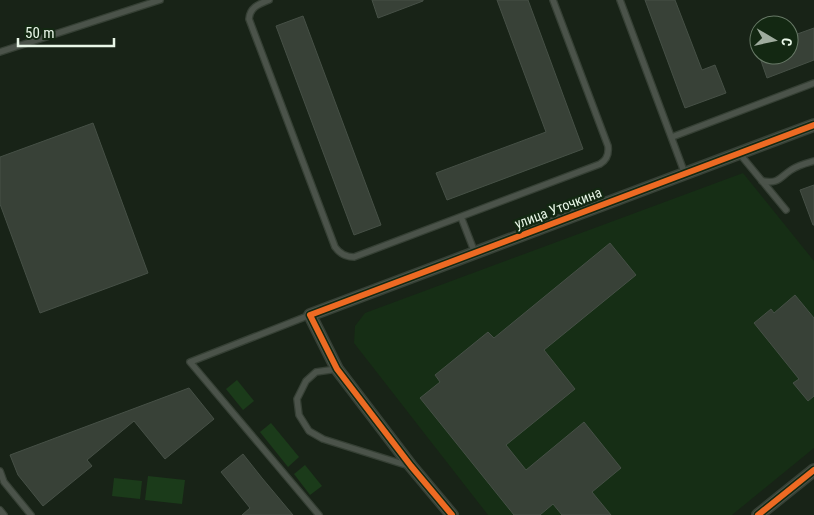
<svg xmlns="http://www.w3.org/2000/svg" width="814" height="515" viewBox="0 0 814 515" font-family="'Roboto Condensed',sans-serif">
<rect width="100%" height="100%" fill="#182317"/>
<polygon fill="#162e15" points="743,173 814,261 814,448 732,515 488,515 354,343 355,326 365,313"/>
<g fill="#1b3b1a">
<polygon points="237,380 254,401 243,410 226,389"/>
<polygon points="271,423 299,457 288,467 260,432"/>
<polygon points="305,465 322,486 310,495 294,474"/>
<polygon points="148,476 185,480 182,504 145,500"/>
<polygon points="114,478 142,481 140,499 112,496"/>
</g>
<g fill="#384137" stroke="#465046">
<polygon points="372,0 423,0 423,1 378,18"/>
<polygon points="497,0 528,0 583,149 447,200 436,173 546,132"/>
<polygon points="645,0 675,0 702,70 715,65 726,93 685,108"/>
<polygon points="303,16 381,225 354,235 276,26"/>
<polygon points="814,28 814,60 767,78 759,55 789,55 789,37"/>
<polygon points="93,123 148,273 40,313 0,204 0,157"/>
<polygon points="814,185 814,225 813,225 800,190"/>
<polygon points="610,243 636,275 544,350 575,389 506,445 526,470 584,422 621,468 592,492 611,515 562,515 553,504 540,515 514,515 420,398 440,382 435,375 488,332 494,338"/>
<polygon points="795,295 814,318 814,396 808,401 793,383 799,379 754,323 771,309 774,313"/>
<polygon points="189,388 214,419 165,459 134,421 87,460 92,466 43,506 18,475 10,455"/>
<polygon points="243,454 262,478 293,515 242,515 250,508 221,472"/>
</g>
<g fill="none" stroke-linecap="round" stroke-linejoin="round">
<defs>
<g id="lane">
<path d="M269 0C259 4 250 7 249 19L335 247C340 254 346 257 354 257L600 164C607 160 609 154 608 146L553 0"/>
<polyline points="620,0 685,174"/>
<polyline points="0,52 160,0"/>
<polyline points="672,137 814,83"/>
<polyline points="739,153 786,210"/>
<path d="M762 181C779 184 779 178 791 170 798 165 807 163 814 161"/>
<polyline points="461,217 475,253"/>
<polyline points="310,315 190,362 319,515"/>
<polyline points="337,369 316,372 306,381 297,399 299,415 309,431 323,439 409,466"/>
<polyline points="0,471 4,482 31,515"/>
<polyline points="0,510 4,515"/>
</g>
<g id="street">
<polyline points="452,515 411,466 337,369 310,315 814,125"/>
<polyline points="758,515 814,470"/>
</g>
</defs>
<use href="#lane" stroke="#364035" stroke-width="8"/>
<use href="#street" stroke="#364035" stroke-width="14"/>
<use href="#lane" stroke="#4b534a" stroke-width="5.5"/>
<use href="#street" stroke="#4b534a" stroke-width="11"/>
<defs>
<g id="cycleway">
<polyline points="452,515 411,466 337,369 310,315 814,125"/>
<polyline points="758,515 814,470"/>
</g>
</defs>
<use href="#cycleway" stroke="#132812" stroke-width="9"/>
<use href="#cycleway" stroke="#ed6a23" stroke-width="6"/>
</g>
<g text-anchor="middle" stroke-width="5" stroke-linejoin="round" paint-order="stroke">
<g font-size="14" fill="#e8f6e7" stroke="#132812">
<text transform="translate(558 208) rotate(-21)" y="5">улица Уточкина</text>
</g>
</g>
<g transform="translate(774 40) rotate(99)"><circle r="24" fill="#132812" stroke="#687a67"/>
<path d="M0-4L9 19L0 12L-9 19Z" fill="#9fac9e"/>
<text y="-8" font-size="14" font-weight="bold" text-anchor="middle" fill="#e8f6e7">С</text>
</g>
<path d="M18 38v8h96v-8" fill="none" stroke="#e8f6e7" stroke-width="2.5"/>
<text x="25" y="38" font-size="15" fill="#e8f6e7" stroke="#132812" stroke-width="4" paint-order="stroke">50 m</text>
</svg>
